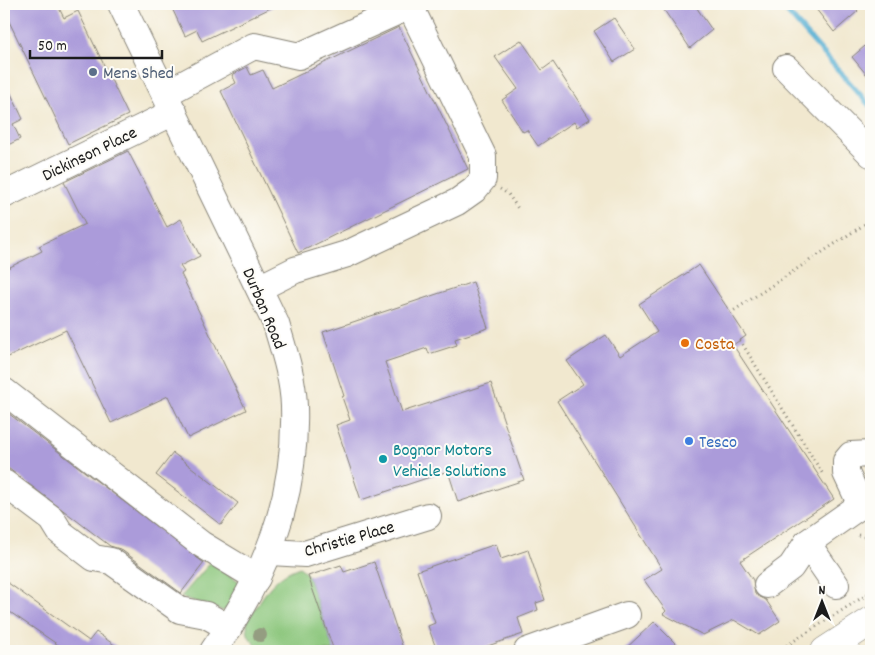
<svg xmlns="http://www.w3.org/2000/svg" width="875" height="655" viewBox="0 0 875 655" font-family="Dekko,sans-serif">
<rect width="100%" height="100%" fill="#fdfcf7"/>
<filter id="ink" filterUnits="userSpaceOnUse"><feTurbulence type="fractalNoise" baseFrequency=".02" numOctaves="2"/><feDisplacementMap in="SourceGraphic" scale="10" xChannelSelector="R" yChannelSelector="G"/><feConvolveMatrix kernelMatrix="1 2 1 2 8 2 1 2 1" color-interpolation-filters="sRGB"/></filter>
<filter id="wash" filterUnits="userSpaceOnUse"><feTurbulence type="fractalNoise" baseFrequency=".0096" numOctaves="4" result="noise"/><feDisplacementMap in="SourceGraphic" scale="20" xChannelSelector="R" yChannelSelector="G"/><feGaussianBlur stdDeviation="1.12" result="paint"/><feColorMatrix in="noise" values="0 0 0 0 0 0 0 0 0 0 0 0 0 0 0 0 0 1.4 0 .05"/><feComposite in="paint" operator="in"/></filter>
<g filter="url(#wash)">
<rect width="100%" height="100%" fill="#f1e8cf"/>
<g fill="#8bc67b" stroke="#54714c">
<polygon points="211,562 244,585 224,611 181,597"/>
<path d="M300 567 308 576 334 651H263C252 643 244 634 248 620 264 596 272 576 300 567Z"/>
</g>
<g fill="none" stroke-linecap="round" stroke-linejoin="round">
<polyline stroke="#55afd2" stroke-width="5.5" points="780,4 871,107"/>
</g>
<g id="blocks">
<g fill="#ab9bda">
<polygon points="4,4 57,4 64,18 78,11 128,115 68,144 4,11"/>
<polygon points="170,4 279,4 202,41 197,30 185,36"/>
<polygon points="674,4 694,4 712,30 690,48 664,10"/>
<polygon points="812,4 852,4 858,11 834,32"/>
<polygon points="614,18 635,49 614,62 594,31"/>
<polygon points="399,27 468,169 298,253 221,91 236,83 232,75 247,67 251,75 263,70 272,88"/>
<polygon points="521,40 542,70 553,62 590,119 577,127 574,122 538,146 527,130 523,132 502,100 518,89 495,57"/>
<polygon points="871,41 871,80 852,57"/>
<polygon points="4,79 23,119 13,124 20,139 4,147"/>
<polygon points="128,151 167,227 181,219 200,256 180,266 184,272 181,274 246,410 188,438 168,396 111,423 66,330 4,359 4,310 9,307 4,297 4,270 42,251 39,246 85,224 64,182"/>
<polygon points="699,265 746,336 733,345 834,499 740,561 753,580 755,594 766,600 780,621 759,635 734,620 703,635 663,614 666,611 644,580 662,569 557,401 583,384 567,361 606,335 620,356 657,332 639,304"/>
<polygon points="473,282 488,328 455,339 457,345 429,354 427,348 385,362 402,412 491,383 524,480 458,502 448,471 361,500 336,425 350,420 342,397 344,396 323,332"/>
<polygon points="4,410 204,563 181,593 120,549 110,546 4,465"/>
<polygon points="173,453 238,503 221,525 156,475"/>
<polygon points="496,544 501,559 528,550 545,600 536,603 538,610 518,618 523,634 473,651 437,651 428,626 435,623 417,571"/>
<polygon points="374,562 404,651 334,651 308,576 341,565 344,572"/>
<polygon points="4,580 89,641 96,632 123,651 67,651 4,608"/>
<polygon points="654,622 683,651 623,651"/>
</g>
</g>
</g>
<g filter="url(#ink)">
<use href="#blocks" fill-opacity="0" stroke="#868276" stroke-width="1"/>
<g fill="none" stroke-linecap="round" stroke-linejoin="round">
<defs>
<g id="minor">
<path d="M121 4 276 324C284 351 293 378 294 406 297 499 265 577 213 651"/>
<polyline points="786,68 871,154"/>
<polyline points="165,94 254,46 299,56 410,6 483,156 483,179 474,190 457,202 347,254 295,270 259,288"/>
<polyline points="4,195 174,112"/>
<polyline points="4,391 201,544 257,578"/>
<polyline points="871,454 851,455 846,461 846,473 861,505 871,508"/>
<polyline points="4,483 52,519 60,532 94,558 111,561 180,610 206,615 229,628"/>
<polyline points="807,543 836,585"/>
<polyline points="270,552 305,554 428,516"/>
<polyline points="767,585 791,567 807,543 861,505"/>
<polyline points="527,651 627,615"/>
</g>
<polyline id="major" points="825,651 871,621"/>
</defs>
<use href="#minor" stroke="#868276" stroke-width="28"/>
<use href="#major" stroke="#868276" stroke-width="29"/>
<g stroke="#868276" stroke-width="3" stroke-dasharray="1 4" stroke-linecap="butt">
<polyline points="500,189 508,194 519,210"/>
<polyline points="730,313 871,220"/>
<polyline points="740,340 824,476"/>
<polyline points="858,535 871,538"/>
<polyline points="778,651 871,592"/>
</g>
<use href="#minor" stroke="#fff" stroke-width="26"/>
<use href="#major" stroke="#fff" stroke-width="28"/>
</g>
<circle fill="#949d81" cx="260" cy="635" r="7"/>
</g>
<circle fill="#5c6f8a" stroke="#fdfcf7" stroke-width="2" cx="93" cy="72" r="5"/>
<circle fill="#e8710a" stroke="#fdfcf7" stroke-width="2" cx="685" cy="343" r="5"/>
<circle fill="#3f7fe0" stroke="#fdfcf7" stroke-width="2" cx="689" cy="441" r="5"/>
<circle fill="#0f9aa8" stroke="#fdfcf7" stroke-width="2" cx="383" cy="459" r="5"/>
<g text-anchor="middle" stroke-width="4" stroke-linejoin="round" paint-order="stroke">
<g font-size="18" fill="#4e5e75" stroke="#fdfcf7" text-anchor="start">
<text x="103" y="78">Mens Shed</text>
</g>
<g font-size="18" fill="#1c1c1c" stroke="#fdfcf7">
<text transform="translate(89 153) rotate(-26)" y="6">Dickinson Place</text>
<text transform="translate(265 308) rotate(67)" y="6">Durban Road</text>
<text transform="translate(349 538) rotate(-16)" y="6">Christie Place</text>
</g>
<g font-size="18" fill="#c56008" stroke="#fdfcf7" text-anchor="start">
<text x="695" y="349">Costa</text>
</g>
<g font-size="18" fill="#366cbe" stroke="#fdfcf7" text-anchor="start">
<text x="699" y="447">Tesco</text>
</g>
<g font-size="18" fill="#0d838f" stroke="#fdfcf7" text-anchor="start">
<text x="393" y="455">Bognor Motors<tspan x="393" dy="21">Vehicle Solutions</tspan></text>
</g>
</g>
<rect width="875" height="655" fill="none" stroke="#fdfcf7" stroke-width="20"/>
<g transform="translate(822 602)" stroke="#fdfcf7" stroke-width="4" paint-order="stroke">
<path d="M0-4L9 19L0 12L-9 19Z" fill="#1c1c1c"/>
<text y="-8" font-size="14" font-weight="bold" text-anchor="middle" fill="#1c1c1c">N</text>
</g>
<path d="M30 50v8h132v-8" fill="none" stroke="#1c1c1c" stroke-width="2.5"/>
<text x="38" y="50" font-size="15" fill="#1c1c1c" stroke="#fdfcf7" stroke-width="4" paint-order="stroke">50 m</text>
</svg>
